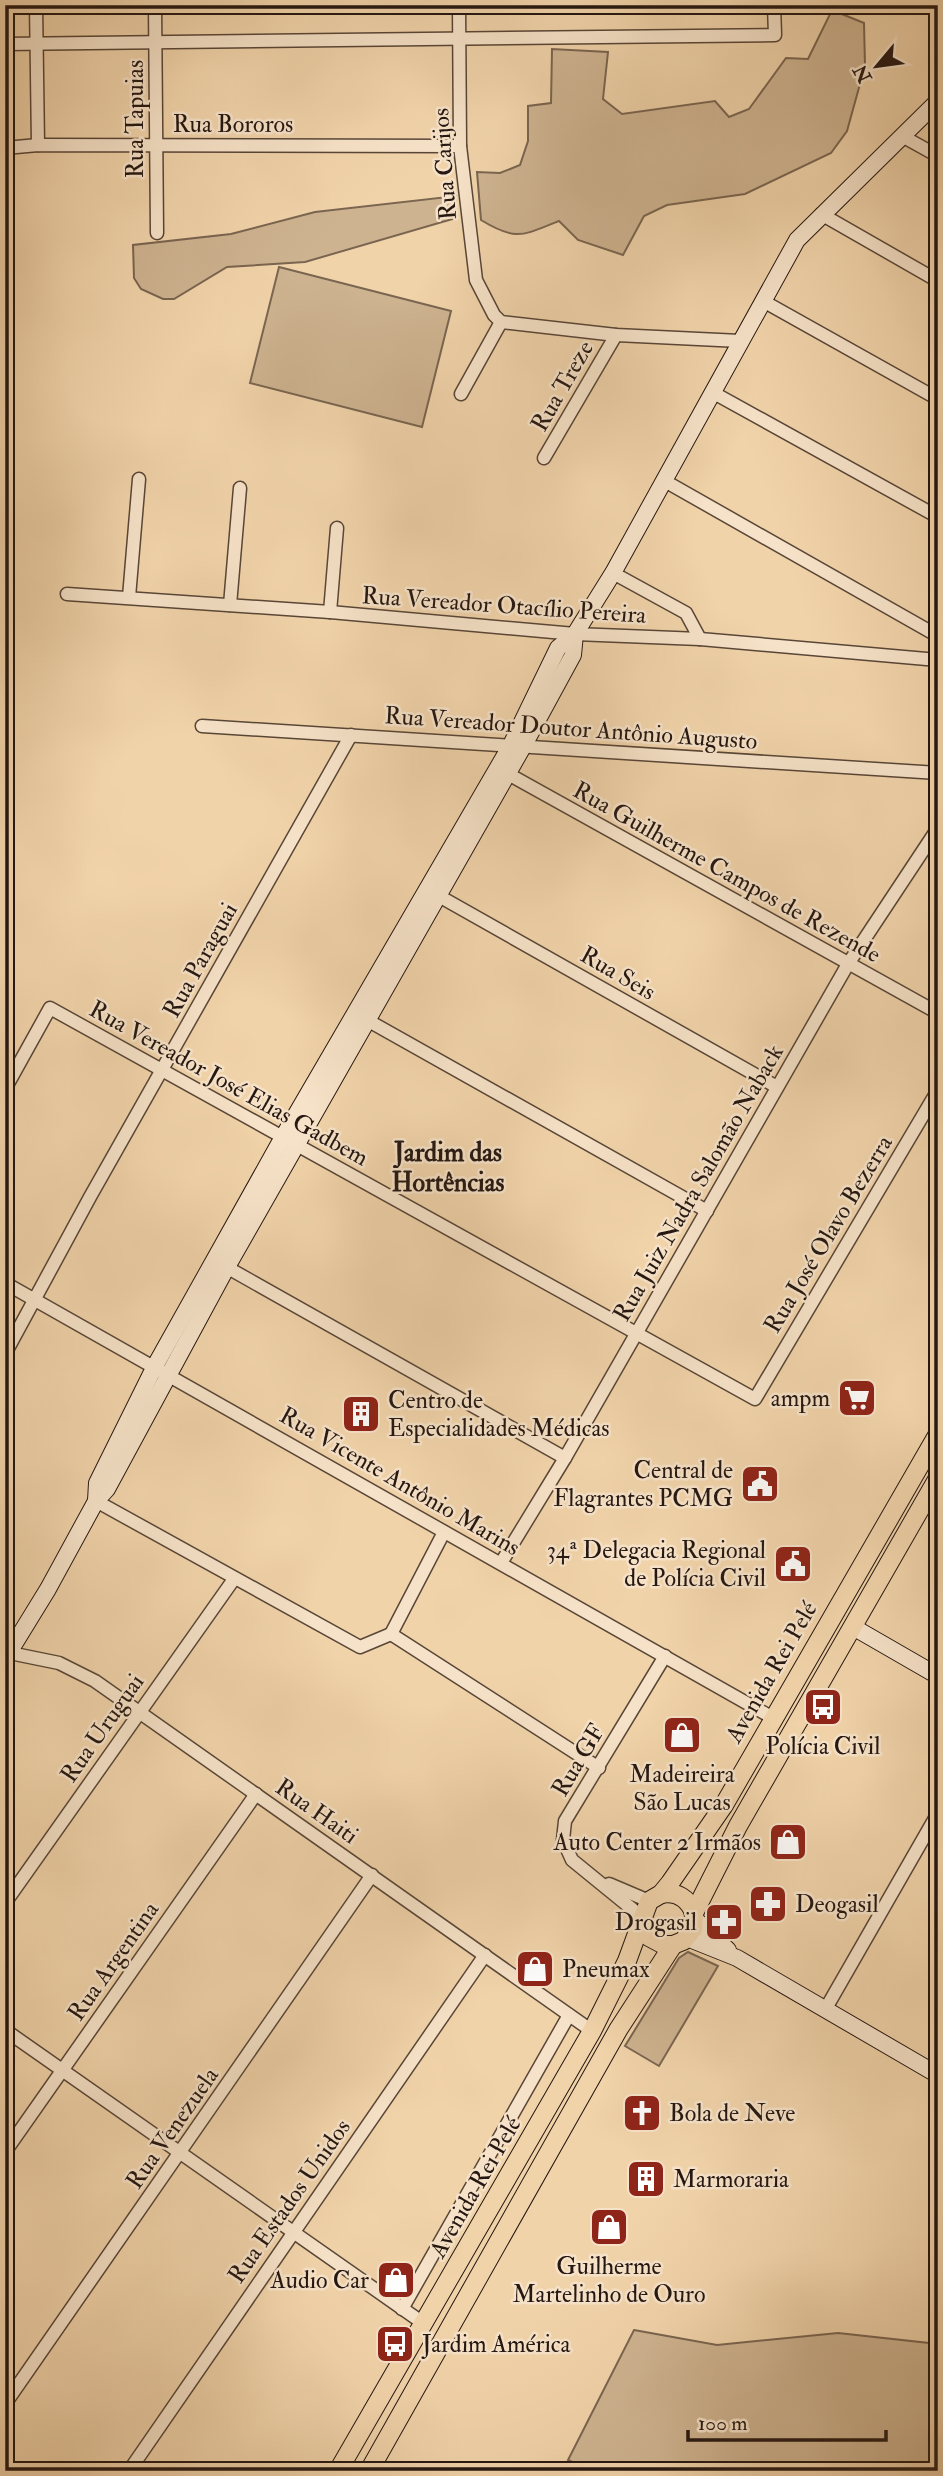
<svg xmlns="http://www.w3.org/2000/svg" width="943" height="2476" viewBox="0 0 943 2476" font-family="'IM FELL Double Pica',serif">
<rect width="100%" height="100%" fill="#f1d3aa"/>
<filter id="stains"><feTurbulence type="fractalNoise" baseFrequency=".00286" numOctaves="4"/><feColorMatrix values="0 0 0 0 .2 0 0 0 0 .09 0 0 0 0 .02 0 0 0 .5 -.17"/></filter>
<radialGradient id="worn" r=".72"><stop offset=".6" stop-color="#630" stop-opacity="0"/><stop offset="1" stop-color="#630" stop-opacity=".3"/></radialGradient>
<g fill="#ceb390" stroke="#7a6550" stroke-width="2">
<path d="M832 10 864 23 865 66 847 131 831 153 745 194 667 205 644 216 623 255 578 240 559 221C523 235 517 242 481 220L477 172 500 173 520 165 528 141V106L551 103 552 49 608 52 603 99 622 114 715 101 729 117 749 109 786 58 808 59Z"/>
<polygon points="456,196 456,218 305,262 227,267 174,299 163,299 141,289 134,278 133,245 231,234 315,212"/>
<polygon points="279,267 451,311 422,427 250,383"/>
<polygon points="688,1952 718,1966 659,2066 625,2046 679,1958"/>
<polygon points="634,2330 717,2345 838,2333 938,2344 938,2471 591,2471 568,2460"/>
</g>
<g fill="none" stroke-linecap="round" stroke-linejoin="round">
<defs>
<g id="street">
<polyline points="36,5 38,145"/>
<polyline points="155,5 157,233"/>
<polyline points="459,5 460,146 476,280 494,315 501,322 616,335 740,341"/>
<polyline points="5,44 775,35 774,5"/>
<polyline points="902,136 938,156"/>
<polyline points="5,148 38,145 460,146"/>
<polyline points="821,214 938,281"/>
<polyline points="763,301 938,399"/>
<polyline points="712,392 938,517"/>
<polyline points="461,394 501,322"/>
<polyline points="544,458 616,335"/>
<polyline points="663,480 938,636"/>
<polyline points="613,573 686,613 700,639"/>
<polyline points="67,594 330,612 575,634 700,639 938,660"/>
<polyline points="129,597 139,479"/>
<polyline points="230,605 240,488"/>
<polyline points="330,612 337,528"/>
<polyline points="202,726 938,773"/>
<polyline points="501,770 938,1013"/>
<polyline points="430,891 777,1087"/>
<polyline points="367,1020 707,1211"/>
<polyline points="5,1089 50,1008 755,1399 938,1090"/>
<polyline points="221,1264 565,1458"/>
<polyline points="5,1283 773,1718"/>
<polyline points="5,1354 90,1197 351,735"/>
<polyline points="96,1501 360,1647 391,1634"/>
<polyline points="501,1563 565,1458 848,964 938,828"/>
<polyline points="391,1634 599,1768"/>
<polyline points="391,1634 444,1532"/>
<polyline points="5,1652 59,1663 95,1681 592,2031"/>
<polyline points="609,1884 649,1901"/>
<polyline points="5,1903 234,1579"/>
<polyline points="642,1917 572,1860 563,1840 565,1821 665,1656"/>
<polyline points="825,2010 938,1813"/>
<polyline points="5,2030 423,2323"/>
<polyline points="5,2152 256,1794"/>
<polyline points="402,2309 569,2015"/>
<polyline points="5,2404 372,1875"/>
<polyline points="129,2471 485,1955"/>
</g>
<g id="secondary">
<polyline points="96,1501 97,1483 155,1366 283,1137 511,745 558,648 575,634 613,573 797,240 938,101"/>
<polyline points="853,1627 938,1676"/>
<polyline points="5,1659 48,1589 96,1501 107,1489 227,1267 524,745 573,655 575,634"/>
<polyline points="695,1919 728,1950"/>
<polyline points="687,1938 737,1958 938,2075"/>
</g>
<g id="primary">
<path d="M661 1894C677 1891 688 1898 694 1913"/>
<polyline points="643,1921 649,1937 664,1945 673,1945 683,1941 693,1929 694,1913 738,1826 938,1478"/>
<polyline points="338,2471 592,2031 627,1961 649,1901 661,1894 670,1883 724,1805 938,1434"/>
<polyline points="369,2471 618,2030 673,1945"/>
</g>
</defs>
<use href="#street" stroke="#584637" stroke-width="15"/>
<use href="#secondary" stroke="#251711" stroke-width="18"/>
<use href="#primary" stroke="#251711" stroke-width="20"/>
<use href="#street" stroke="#f6e2c8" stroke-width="12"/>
<use href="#secondary" stroke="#f6e2c8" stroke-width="16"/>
<use href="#primary" stroke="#f1d3aa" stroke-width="18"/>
</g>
<defs>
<symbol id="supermarket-square" viewBox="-11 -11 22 22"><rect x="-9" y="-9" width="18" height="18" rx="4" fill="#8f2418" stroke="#f6e2c8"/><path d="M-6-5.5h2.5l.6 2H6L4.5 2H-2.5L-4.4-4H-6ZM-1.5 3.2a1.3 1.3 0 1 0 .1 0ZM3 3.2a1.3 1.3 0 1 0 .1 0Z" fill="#fff"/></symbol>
<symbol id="building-square" viewBox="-11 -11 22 22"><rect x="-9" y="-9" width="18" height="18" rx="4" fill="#8f2418" stroke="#f6e2c8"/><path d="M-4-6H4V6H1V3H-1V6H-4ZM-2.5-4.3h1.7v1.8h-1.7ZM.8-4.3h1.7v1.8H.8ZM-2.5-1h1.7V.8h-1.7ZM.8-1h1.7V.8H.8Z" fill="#fff"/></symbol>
<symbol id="civic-square" viewBox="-11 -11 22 22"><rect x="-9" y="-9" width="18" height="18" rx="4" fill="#8f2418" stroke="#f6e2c8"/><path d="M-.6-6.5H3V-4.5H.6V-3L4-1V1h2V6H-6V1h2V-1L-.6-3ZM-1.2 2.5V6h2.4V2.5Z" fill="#fff"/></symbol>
<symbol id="bus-square" viewBox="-11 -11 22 22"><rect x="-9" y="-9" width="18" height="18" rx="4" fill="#8f2418" stroke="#f6e2c8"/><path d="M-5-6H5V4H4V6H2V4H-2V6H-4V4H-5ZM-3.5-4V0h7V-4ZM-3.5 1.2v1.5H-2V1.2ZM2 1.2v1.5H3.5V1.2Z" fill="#fff"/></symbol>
<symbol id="shop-square" viewBox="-11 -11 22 22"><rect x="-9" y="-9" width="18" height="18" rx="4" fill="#8f2418" stroke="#f6e2c8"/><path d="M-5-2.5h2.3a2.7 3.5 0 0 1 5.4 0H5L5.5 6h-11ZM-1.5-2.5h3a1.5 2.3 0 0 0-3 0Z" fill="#fff"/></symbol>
<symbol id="pharmacy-square" viewBox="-11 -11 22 22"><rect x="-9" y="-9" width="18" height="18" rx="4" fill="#8f2418" stroke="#f6e2c8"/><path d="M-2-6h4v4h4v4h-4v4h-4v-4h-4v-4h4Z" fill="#fff"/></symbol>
<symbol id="church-square" viewBox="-11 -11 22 22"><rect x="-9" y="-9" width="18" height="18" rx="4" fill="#8f2418" stroke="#f6e2c8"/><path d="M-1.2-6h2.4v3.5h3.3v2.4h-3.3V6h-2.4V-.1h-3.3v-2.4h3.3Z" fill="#fff"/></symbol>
</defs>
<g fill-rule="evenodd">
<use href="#supermarket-square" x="835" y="1376" width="44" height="44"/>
<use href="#building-square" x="339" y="1392" width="44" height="44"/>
<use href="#civic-square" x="738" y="1462" width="44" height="44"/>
<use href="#civic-square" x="771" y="1542" width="44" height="44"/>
<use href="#bus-square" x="801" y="1685" width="44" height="44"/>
<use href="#shop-square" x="660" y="1713" width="44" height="44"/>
<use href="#shop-square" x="766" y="1820" width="44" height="44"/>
<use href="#pharmacy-square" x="746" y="1882" width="44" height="44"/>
<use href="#pharmacy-square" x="702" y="1900" width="44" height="44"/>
<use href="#shop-square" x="513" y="1947" width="44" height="44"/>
<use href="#church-square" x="620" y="2091" width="44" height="44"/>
<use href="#building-square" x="624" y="2157" width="44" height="44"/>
<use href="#shop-square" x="587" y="2205" width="44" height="44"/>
<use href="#shop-square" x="374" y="2258" width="44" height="44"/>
<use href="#bus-square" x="373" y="2322" width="44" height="44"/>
</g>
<g text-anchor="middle" stroke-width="5" stroke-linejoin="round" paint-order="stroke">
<g font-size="24" fill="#251711" stroke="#f6e2c8">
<text transform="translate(135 119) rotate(-90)" y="8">Rua Tapuias</text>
<text x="233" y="132">Rua Bororos</text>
<text transform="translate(444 164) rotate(-94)" y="8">Rua Carijos</text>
<text transform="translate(562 386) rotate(-60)" y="8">Rua Treze</text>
<text transform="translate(504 605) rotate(4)" y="8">Rua Vereador Otacílio Pereira</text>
<text transform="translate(571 728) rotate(4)" y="8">Rua Vereador Doutor Antônio Augusto</text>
<text transform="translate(727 872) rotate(29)" y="8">Rua Guilherme Campos de Rezende</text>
<text transform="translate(200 960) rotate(-61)" y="8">Rua Paraguai</text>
<text transform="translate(618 973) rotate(30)" y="8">Rua Seis</text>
<text transform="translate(229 1083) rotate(29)" y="8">Rua Vereador José Elias Gadbem</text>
<text transform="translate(698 1183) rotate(-60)" y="8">Rua Juiz Nadra Salomão Naback</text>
<text transform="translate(828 1234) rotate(-59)" y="8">Rua José Olavo Bezerra</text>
<text transform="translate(400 1481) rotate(30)" y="8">Rua Vicente Antônio Marins</text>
<text transform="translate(771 1672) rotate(-60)" y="8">Avenida Rei Pelé</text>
<text transform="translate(102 1728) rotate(-55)" y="8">Rua Uruguai</text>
<text transform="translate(578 1760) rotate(-59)" y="8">Rua GF</text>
<text transform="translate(317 1811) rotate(35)" y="8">Rua Haiti</text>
<text transform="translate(113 1961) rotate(-55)" y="8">Rua Argentina</text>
<text transform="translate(172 2128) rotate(-55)" y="8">Rua Venezuela</text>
<text transform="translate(475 2187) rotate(-60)" y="8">Avenida Rei Pelé</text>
<text transform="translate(289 2201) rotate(-55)" y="8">Rua Estados Unidos</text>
</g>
<g font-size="24" fill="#251711" stroke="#f6e2c8" text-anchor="end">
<text x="830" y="1406">ampm</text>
<text x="388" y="1408" text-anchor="start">Centro de<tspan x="388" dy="28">Especialidades Médicas</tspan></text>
<text x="733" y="1478">Central de<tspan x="733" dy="28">Flagrantes PCMG</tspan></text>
<text x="766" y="1558">34ª Delegacia Regional<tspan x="766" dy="28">de Polícia Civil</tspan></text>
<text x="823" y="1754" text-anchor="middle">Polícia Civil</text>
<text x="682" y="1782" text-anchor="middle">Madeireira<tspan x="682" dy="28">São Lucas</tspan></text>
<text x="761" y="1850">Auto Center 2 Irmãos</text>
<text x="795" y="1912" text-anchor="start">Deogasil</text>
<text x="697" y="1930">Drogasil</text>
<text x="562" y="1977" text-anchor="start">Pneumax</text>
<text x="669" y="2121" text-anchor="start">Bola de Neve</text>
<text x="673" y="2187" text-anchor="start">Marmoraria</text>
<text x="609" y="2274" text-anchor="middle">Guilherme<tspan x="609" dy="28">Martelinho de Ouro</tspan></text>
<text x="369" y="2288">Audio Car</text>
<text x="422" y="2352" text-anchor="start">Jardim América</text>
</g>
<g font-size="26" font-weight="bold" fill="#251711" stroke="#f6e2c8">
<text x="448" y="1161">Jardim das<tspan x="448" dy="30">Hortências</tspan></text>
</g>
</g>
<rect width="943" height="2476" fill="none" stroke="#f1d3aa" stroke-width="28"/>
<rect x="7" y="7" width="929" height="2462" fill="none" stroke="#251711" stroke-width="3.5"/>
<rect x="14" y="14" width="915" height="2448" fill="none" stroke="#251711" stroke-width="2"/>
<g transform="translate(877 66) rotate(241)" stroke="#f6e2c8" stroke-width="5" paint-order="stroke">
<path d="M0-5L12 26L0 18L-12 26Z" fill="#251711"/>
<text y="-10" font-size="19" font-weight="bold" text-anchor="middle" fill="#251711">N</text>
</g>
<path d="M688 2430v10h198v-10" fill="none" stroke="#251711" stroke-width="3.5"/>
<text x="698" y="2430" font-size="21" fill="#251711" stroke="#f6e2c8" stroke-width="5" paint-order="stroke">100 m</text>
<rect width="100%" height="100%" filter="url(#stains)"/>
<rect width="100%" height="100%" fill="url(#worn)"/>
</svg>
